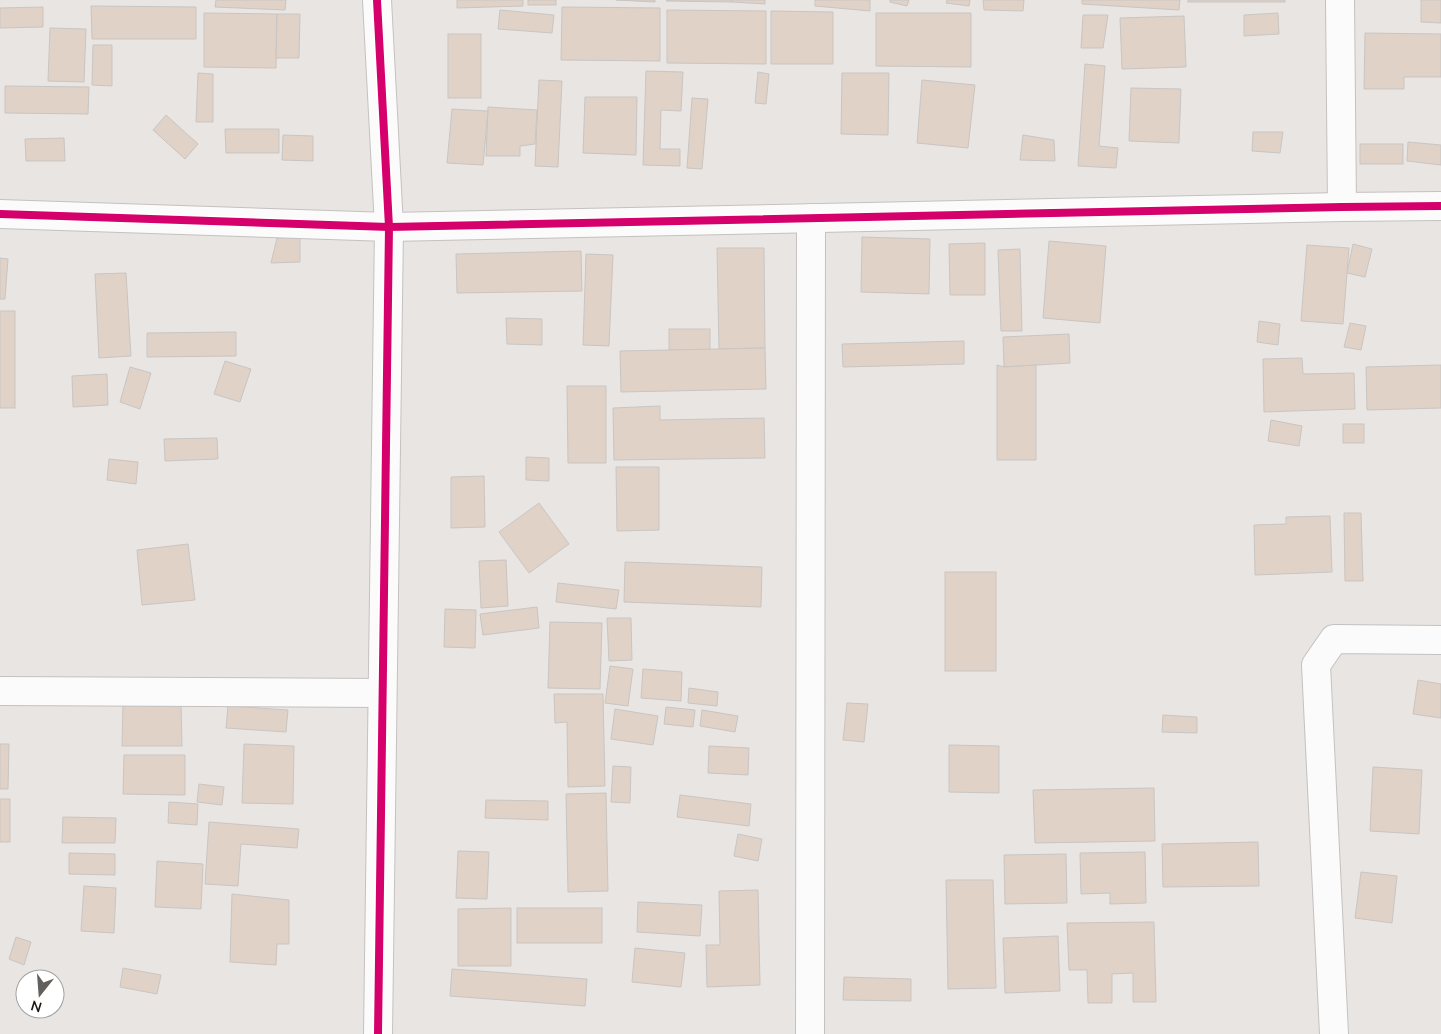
<svg xmlns="http://www.w3.org/2000/svg" width="1441" height="1034" viewBox="0 0 1441 1034" font-family="'Nunito Sans',sans-serif">
<rect width="100%" height="100%" fill="#e9e5e2"/>
<g fill="#e0d2c7" stroke="#c8c5c3">
<polygon points="216,0 286,0 285,10 215,7"/>
<polygon points="457,0 523,0 523,6 457,8"/>
<rect x="528" y="0" width="28" height="5"/>
<polygon points="616,0 655,0 655,2"/>
<polygon points="667,0 732,0 732,2 666,1"/>
<polygon points="732,0 765,0 765,4 732,2"/>
<polygon points="815,0 870,0 870,11 815,6"/>
<polygon points="890,0 909,0 907,6 890,2"/>
<polygon points="947,0 970,0 969,6 946,3"/>
<polygon points="983,0 1024,0 1023,11 984,10"/>
<polygon points="1082,0 1180,0 1179,10 1082,4"/>
<rect x="1188" y="0" width="97" height="2"/>
<polygon points="1421,0 1441,0 1441,23 1421,22"/>
<polygon points="91,6 196,7 196,39 92,39"/>
<polygon points="43,7 43,27 0,28 0,8"/>
<polygon points="562,7 660,8 660,61 561,60"/>
<polygon points="500,10 554,15 552,33 498,29"/>
<polygon points="667,10 766,11 766,64 667,63"/>
<polygon points="771,11 833,12 833,64 771,64"/>
<polygon points="204,13 277,14 276,68 204,67"/>
<polygon points="876,13 971,13 971,67 876,66"/>
<polygon points="1278,13 1279,34 1244,36 1244,15"/>
<polygon points="277,14 300,14 299,58 276,58"/>
<polygon points="1083,15 1108,15 1103,48 1081,48"/>
<polygon points="1184,16 1186,67 1122,69 1120,18"/>
<polygon points="50,28 86,29 84,82 48,81"/>
<polygon points="1365,33 1441,34 1441,77 1404,77 1404,89 1364,89"/>
<rect x="448" y="34" width="33" height="64"/>
<polygon points="93,45 112,45 112,86 92,85"/>
<polygon points="1085,64 1105,66 1099,146 1118,148 1116,168 1078,166"/>
<polygon points="646,71 683,72 681,111 661,110 660,149 680,149 680,166 643,165"/>
<polygon points="758,72 769,74 766,104 755,103"/>
<polygon points="198,73 213,74 213,122 196,122"/>
<polygon points="842,73 889,73 888,135 841,134"/>
<polygon points="539,80 562,81 558,167 535,166"/>
<polygon points="922,80 975,85 968,148 917,143"/>
<polygon points="5,86 89,87 88,114 5,113"/>
<polygon points="1131,88 1181,89 1179,143 1129,141"/>
<polygon points="585,97 637,97 636,155 583,153"/>
<polygon points="692,98 708,99 702,169 687,168"/>
<polygon points="488,107 537,110 535,144 520,146 520,156 486,156"/>
<polygon points="452,109 488,111 483,165 447,163"/>
<polygon points="166,115 198,144 185,159 153,130"/>
<polygon points="225,129 279,129 279,153 226,153"/>
<polygon points="1253,132 1283,132 1280,153 1252,151"/>
<polygon points="283,135 313,136 313,161 282,160"/>
<polygon points="1023,135 1054,140 1055,161 1020,160"/>
<polygon points="64,138 65,161 26,161 25,139"/>
<polygon points="1408,142 1441,145 1441,165 1407,161"/>
<rect x="1360" y="144" width="43" height="20"/>
<polygon points="300,237 300,262 271,263 277,238"/>
<polygon points="862,237 930,239 929,294 861,292"/>
<polygon points="1049,241 1106,246 1100,323 1043,318"/>
<polygon points="985,243 985,295 950,295 949,244"/>
<polygon points="1353,244 1372,249 1365,277 1347,273"/>
<polygon points="1307,245 1349,248 1343,324 1301,321"/>
<polygon points="717,248 764,248 765,348 719,349"/>
<polygon points="1020,249 1022,331 1001,331 998,250"/>
<polygon points="581,251 582,291 457,293 456,254"/>
<polygon points="586,254 613,255 609,346 583,345"/>
<polygon points="0,258 8,259 5,299 0,299"/>
<polygon points="126,273 131,356 99,358 95,274"/>
<rect x="0" y="311" width="15" height="97"/>
<polygon points="506,318 542,319 542,345 507,344"/>
<polygon points="1259,321 1280,324 1278,345 1257,342"/>
<polygon points="1350,323 1366,326 1361,350 1344,347"/>
<rect x="669" y="329" width="41" height="21"/>
<polygon points="236,332 236,356 147,357 147,333"/>
<polygon points="1069,334 1070,363 1004,367 1003,337"/>
<polygon points="964,341 964,364 843,367 842,344"/>
<polygon points="765,348 766,389 621,392 620,351"/>
<polygon points="1302,358 1303,374 1354,373 1355,409 1264,412 1263,359"/>
<polygon points="225,361 251,369 240,402 214,394"/>
<polygon points="997,365 1004,367 1036,365 1036,460 997,460"/>
<polygon points="1441,365 1441,408 1367,410 1366,367"/>
<polygon points="130,367 151,373 140,409 120,402"/>
<polygon points="107,374 108,405 73,407 72,376"/>
<polygon points="567,386 606,386 606,463 568,463"/>
<polygon points="660,406 660,420 764,418 765,458 614,460 613,408"/>
<polygon points="1271,420 1302,426 1299,446 1268,441"/>
<rect x="1343" y="424" width="21" height="19"/>
<polygon points="217,438 218,459 165,461 164,439"/>
<polygon points="526,457 549,458 549,481 526,480"/>
<polygon points="109,459 138,462 136,484 107,480"/>
<polygon points="616,467 659,467 659,530 617,531"/>
<polygon points="484,476 485,527 451,528 451,477"/>
<polygon points="539,503 569,544 529,573 499,532"/>
<polygon points="1344,513 1361,513 1363,581 1345,581"/>
<polygon points="1330,516 1332,572 1255,575 1254,525 1286,524 1286,517"/>
<polygon points="188,544 195,600 142,605 137,550"/>
<polygon points="506,560 508,606 481,608 479,561"/>
<polygon points="625,562 762,567 761,607 624,602"/>
<rect x="945" y="572" width="51" height="99"/>
<polygon points="558,583 619,590 616,609 556,602"/>
<polygon points="537,607 539,628 483,635 480,614"/>
<polygon points="445,609 476,610 475,648 444,647"/>
<polygon points="607,618 631,618 632,660 609,661"/>
<polygon points="550,622 602,623 600,689 548,688"/>
<polygon points="610,666 633,669 628,706 605,703"/>
<polygon points="643,669 682,672 681,701 641,698"/>
<polygon points="1418,680 1441,684 1441,718 1413,714"/>
<polygon points="689,688 718,692 717,706 688,703"/>
<polygon points="554,694 603,694 605,786 568,787 567,722 555,723"/>
<polygon points="847,703 868,704 864,742 843,740"/>
<polygon points="123,705 181,705 182,746 122,746"/>
<polygon points="228,706 288,710 286,732 226,728"/>
<polygon points="666,707 695,710 693,727 664,724"/>
<polygon points="615,709 658,716 653,745 611,739"/>
<polygon points="702,710 738,716 735,732 700,726"/>
<polygon points="1163,715 1197,717 1197,733 1162,732"/>
<polygon points="0,744 9,744 8,789 0,789"/>
<polygon points="244,744 294,746 293,804 242,803"/>
<polygon points="949,745 999,746 999,793 949,792"/>
<polygon points="709,746 749,748 748,775 708,773"/>
<polygon points="124,755 185,755 185,795 123,794"/>
<polygon points="613,766 631,767 630,803 611,802"/>
<polygon points="1373,767 1422,770 1419,834 1370,831"/>
<polygon points="199,784 224,787 222,805 197,802"/>
<polygon points="1154,788 1155,841 1035,843 1033,790"/>
<polygon points="606,793 608,891 568,892 566,794"/>
<polygon points="680,795 751,804 749,826 677,817"/>
<rect x="0" y="799" width="10" height="43"/>
<polygon points="486,800 548,801 548,820 485,818"/>
<polygon points="169,802 198,804 197,825 168,823"/>
<polygon points="63,817 116,818 115,843 62,843"/>
<polygon points="209,822 299,829 297,848 241,844 238,886 205,884"/>
<polygon points="738,834 762,839 758,861 734,856"/>
<polygon points="1258,842 1259,886 1163,887 1162,844"/>
<polygon points="458,851 489,852 487,899 456,898"/>
<polygon points="1145,852 1146,903 1110,904 1110,893 1081,894 1080,853"/>
<polygon points="69,853 115,854 115,875 69,874"/>
<polygon points="1066,854 1067,903 1005,904 1004,855"/>
<polygon points="157,861 203,864 201,909 155,907"/>
<polygon points="1361,872 1397,876 1392,923 1355,918"/>
<polygon points="946,880 993,880 996,988 948,989"/>
<polygon points="84,886 116,888 114,933 81,931"/>
<polygon points="758,890 760,985 707,987 706,945 720,945 719,891"/>
<polygon points="232,894 289,900 289,944 277,944 276,965 230,962"/>
<polygon points="638,902 702,905 700,936 637,932"/>
<polygon points="511,908 511,966 458,966 458,909"/>
<rect x="517" y="908" width="85" height="35"/>
<polygon points="1154,922 1156,1002 1133,1002 1133,973 1112,974 1112,1003 1088,1003 1087,970 1069,970 1067,923"/>
<polygon points="1058,936 1060,991 1005,993 1003,938"/>
<polygon points="16,937 31,942 24,965 9,959"/>
<polygon points="635,948 685,953 681,987 632,982"/>
<polygon points="123,968 161,975 157,994 120,987"/>
<polygon points="452,969 587,979 585,1006 450,996"/>
<polygon points="844,977 911,979 911,1001 843,1000"/>
</g>
<g fill="none" stroke-linecap="round" stroke-linejoin="round">
<defs>
<g id="minor">
<polyline points="377,0 389,227 378,1034"/>
<polyline points="1340,0 1342,207"/>
<polyline points="0,214 389,227 1342,207 1441,206"/>
<polyline points="0,691 382,693"/>
<polyline points="810,1034 811,218"/>
<polyline points="1334,1034 1316,665 1334,639 1441,640"/>
</g>
</defs>
<use href="#minor" stroke="#c4c1bf" stroke-width="30"/>
<use href="#minor" stroke="#fcfbfb" stroke-width="28"/>
<defs>
<g id="cycleway">
<polyline points="377,0 389,227 378,1034"/>
<polyline points="0,214 389,227 1342,207 1441,206"/>
</g>
</defs>
<use href="#cycleway" stroke="#fff" stroke-width="11"/>
<use href="#cycleway" stroke="#d6006c" stroke-width="8"/>
</g>
<g transform="translate(40 994) rotate(197)"><circle r="24" fill="#ffffff" stroke="#a3a2a1"/>
<path d="M0-4L9 19L0 12L-9 19Z" fill="#625f5d"/>
<text y="-8" font-size="14" font-weight="bold" text-anchor="middle" fill="#1a1715">N</text>
</g>
</svg>
